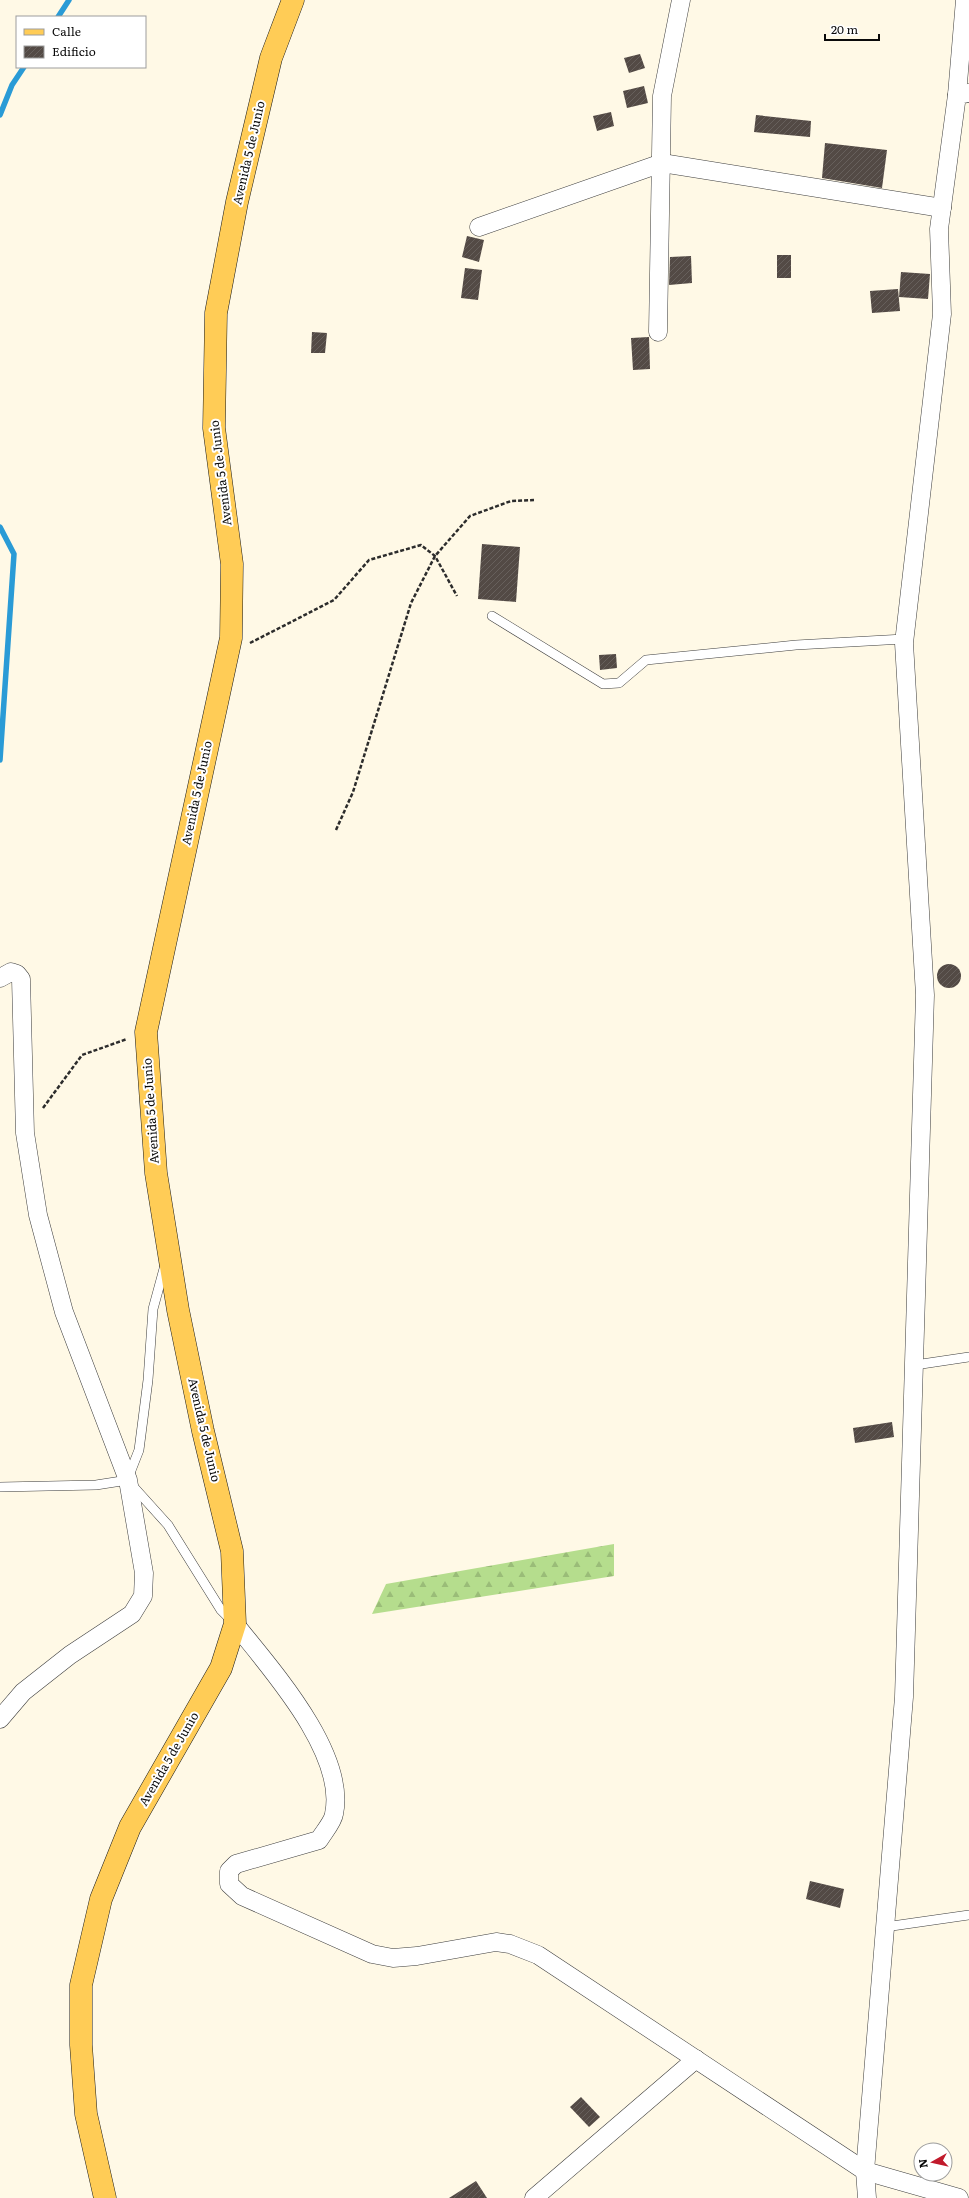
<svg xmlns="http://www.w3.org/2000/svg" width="969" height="2198" viewBox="0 0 969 2198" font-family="Literata,serif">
<defs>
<pattern id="forest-firs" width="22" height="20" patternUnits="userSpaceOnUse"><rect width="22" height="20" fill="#b5dd8d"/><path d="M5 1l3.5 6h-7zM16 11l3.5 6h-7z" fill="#9abc78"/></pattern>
<pattern id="building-hatch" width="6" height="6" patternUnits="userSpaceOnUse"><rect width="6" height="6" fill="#534a45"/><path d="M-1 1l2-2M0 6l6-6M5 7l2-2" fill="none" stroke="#67605c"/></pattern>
</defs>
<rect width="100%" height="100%" fill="#fff9e6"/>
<polygon fill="url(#forest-firs)" points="614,1544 614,1576 372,1614 386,1584"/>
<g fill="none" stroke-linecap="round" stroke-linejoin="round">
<g stroke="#2a9bd6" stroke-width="5.5">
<polyline points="58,17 69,0"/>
<polyline points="0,115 12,85 24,67"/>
<polyline points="0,527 14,554 0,760"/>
</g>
</g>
<g fill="url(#building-hatch)">
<polygon points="640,54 645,68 629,73 624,58"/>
<polygon points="644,86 648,103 627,108 623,91"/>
<polygon points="611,112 614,126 597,131 593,116"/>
<polygon points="756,115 811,121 810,137 754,132"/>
<polygon points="825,143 887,150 882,188 822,178"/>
<polygon points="467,236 484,240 479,262 462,257"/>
<rect x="777" y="255" width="14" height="23"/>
<polygon points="691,256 692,283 669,285 670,257"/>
<polygon points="465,268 482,270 478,300 461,298"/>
<polygon points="901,272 930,274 928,299 899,297"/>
<polygon points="898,289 900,311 872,313 870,291"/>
<polygon points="312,332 327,333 325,353 311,353"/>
<polygon points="649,337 650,369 633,370 631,338"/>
<polygon points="482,544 520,547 516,602 478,599"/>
<polygon points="616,654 617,668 600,670 599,655"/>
<circle cx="949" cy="976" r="12"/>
<polygon points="892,1422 894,1437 855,1443 853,1428"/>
<polygon points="810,1881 844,1889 840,1908 806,1899"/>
<polygon points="581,2097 600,2117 589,2127 570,2107"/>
<polygon points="476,2181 487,2198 449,2198"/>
</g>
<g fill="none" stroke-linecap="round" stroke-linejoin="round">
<defs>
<g id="service">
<polyline points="492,616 603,684 619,683 646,660 796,645 904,639"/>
<polyline points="915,1365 969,1357"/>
<polyline points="128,1478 139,1450 148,1380 153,1309 165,1265"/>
<polyline points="131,1484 168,1525 221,1610 232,1621"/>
<polyline points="0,1487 96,1485 128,1480"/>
<polyline points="885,1927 969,1915"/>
</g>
<g id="minor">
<polyline points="957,95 965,0"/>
<polyline points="479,227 662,163 942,208"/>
<polyline points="658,332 662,96 681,0"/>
<polyline points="0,978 11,972 17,974 21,979 25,1133 38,1215 64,1312 128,1480 144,1573 143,1596 132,1614 70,1655 23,1692 0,1719"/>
<path d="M235 1624C270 1668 347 1753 334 1814 333 1822 323 1833 319 1840L236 1864 229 1871V1884L242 1896 372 1954 393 1958 417 1956 496 1942 510 1944 538 1955 865 2171 959 2198"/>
<polyline points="534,2198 696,2059"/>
<polyline points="867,2198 865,2171 904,1697 925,995 904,643 942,314 939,229 957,95 969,93"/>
</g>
<polyline id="primary" points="105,2198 86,2114 81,2045 81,1985 101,1899 130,1827 221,1668 235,1624 232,1551 203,1431 178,1310 156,1173 146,1032 231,638 232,564 214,428 216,313 237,202 271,58 293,0"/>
</defs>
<use href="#service" stroke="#3d3d3d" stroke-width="10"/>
<use href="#minor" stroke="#3d3d3d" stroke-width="19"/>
<use href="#primary" stroke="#1b1b1b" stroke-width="23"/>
<g stroke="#2c2c2c" stroke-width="2.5" stroke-dasharray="4 2" stroke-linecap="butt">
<polyline points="250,643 334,600 369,560 421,545 435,556 457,596"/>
<polyline points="336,830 353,792 411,603 435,556 470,516 511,501 534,500"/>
<polyline points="43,1108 82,1055 127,1039"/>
</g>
<use href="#service" stroke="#fff" stroke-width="9"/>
<use href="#minor" stroke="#fff" stroke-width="18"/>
<use href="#primary" stroke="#ffcc56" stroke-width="22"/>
</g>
<g text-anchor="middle" stroke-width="4" stroke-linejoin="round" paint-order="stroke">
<g font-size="12" fill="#0a0a0a" stroke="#fff">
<text transform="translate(249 153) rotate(-77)" y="4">Avenida 5 de Junio</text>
<text transform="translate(221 473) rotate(-97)" y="4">Avenida 5 de Junio</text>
<text transform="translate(197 793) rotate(-78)" y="4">Avenida 5 de Junio</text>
<text transform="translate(151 1111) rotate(-94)" y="4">Avenida 5 de Junio</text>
<text transform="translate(204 1430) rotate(77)" y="4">Avenida 5 de Junio</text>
<text transform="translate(169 1759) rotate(-60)" y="4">Avenida 5 de Junio</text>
</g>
</g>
<rect x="16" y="16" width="130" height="52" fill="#ffffff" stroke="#9d9d9d"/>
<rect x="24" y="29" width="20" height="6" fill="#ffcc56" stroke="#9d9d9d"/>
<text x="52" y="36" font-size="12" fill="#0a0a0a">Calle</text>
<rect x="24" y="46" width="20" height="12" fill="url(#building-hatch)" stroke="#9d9d9d"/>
<text x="52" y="56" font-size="12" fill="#0a0a0a">Edificio</text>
<g transform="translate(933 2162) rotate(262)"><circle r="19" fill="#ffffff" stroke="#9d9d9d"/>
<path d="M0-3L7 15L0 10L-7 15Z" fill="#c11a2c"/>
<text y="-6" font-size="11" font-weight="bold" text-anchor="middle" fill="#0a0a0a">N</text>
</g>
<path d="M825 34v6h54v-6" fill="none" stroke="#0a0a0a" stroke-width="2"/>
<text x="831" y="34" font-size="12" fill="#0a0a0a" stroke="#ffffff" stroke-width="3" paint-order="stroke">20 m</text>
</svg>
